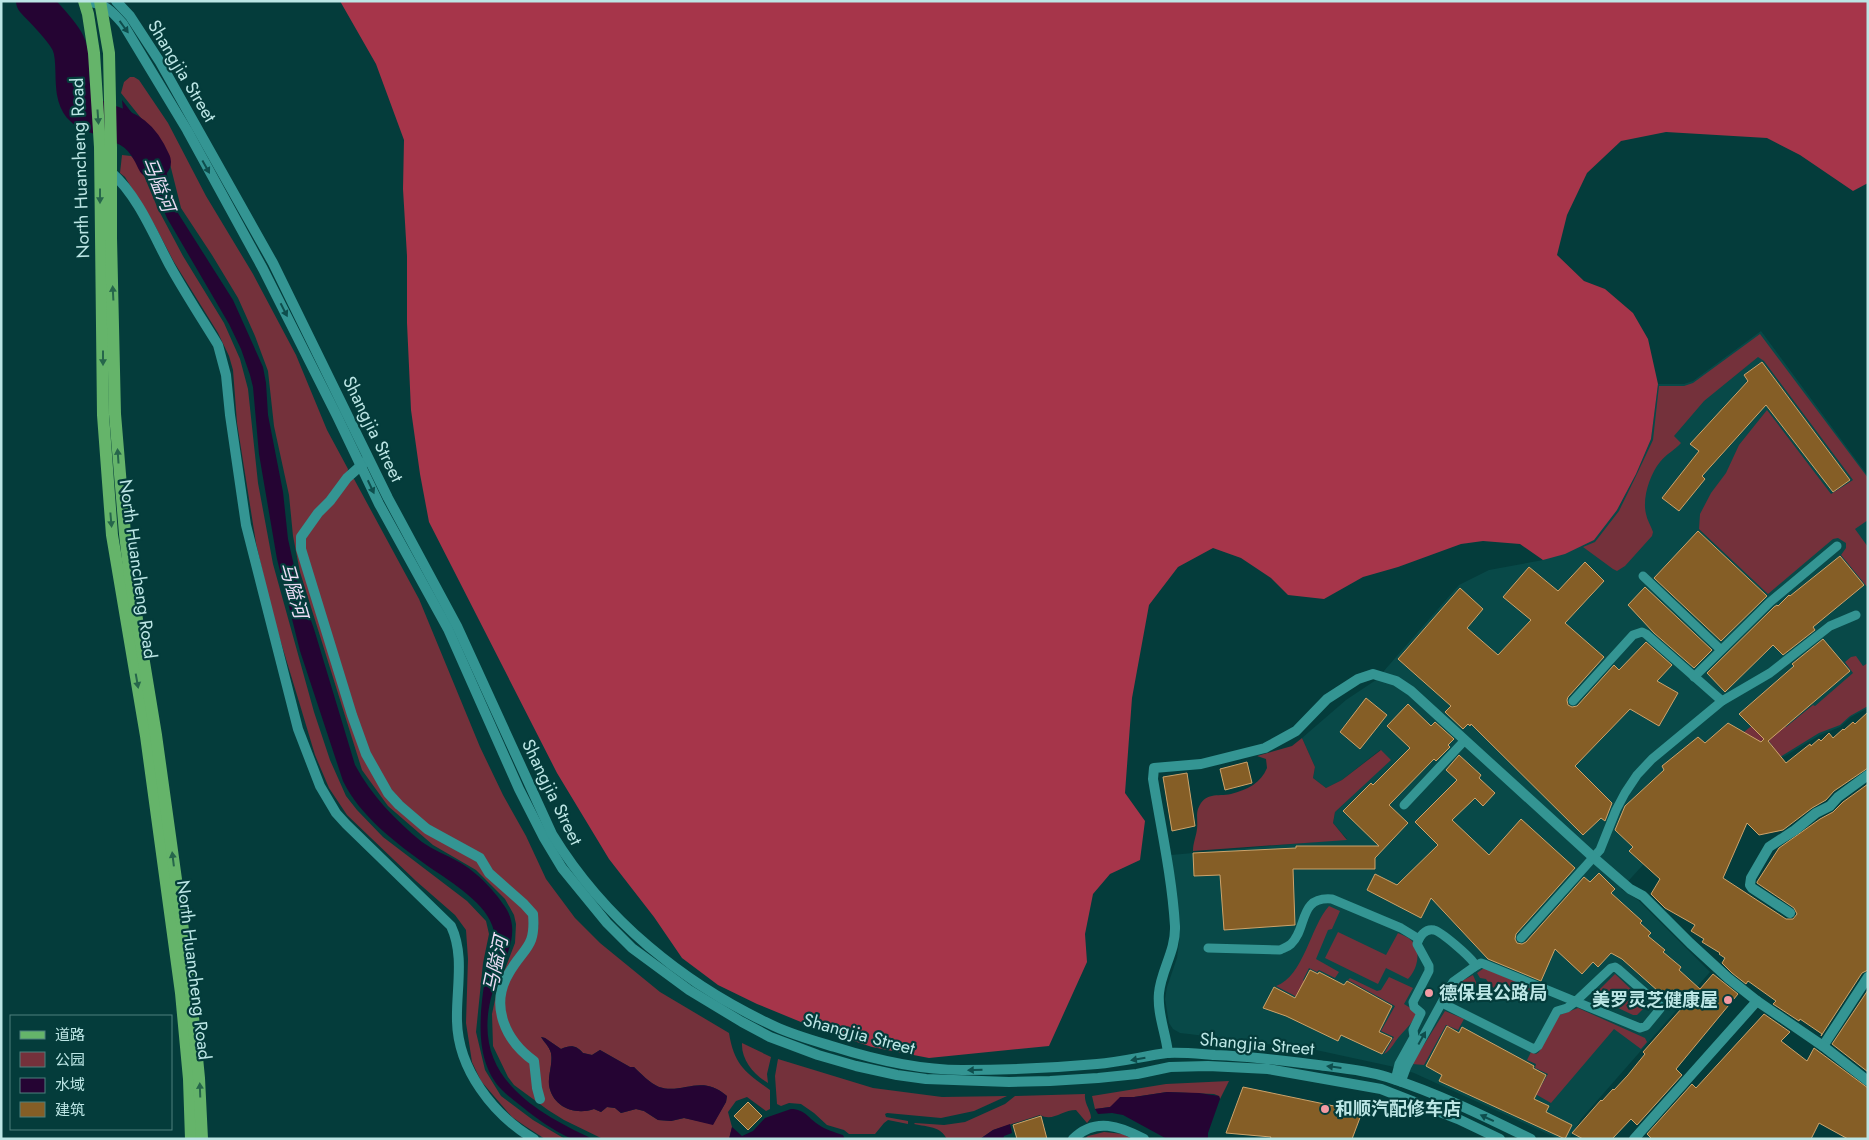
<svg xmlns="http://www.w3.org/2000/svg" width="1869" height="1140" viewBox="0 0 1869 1140" font-family="Jost,'Noto Sans SC',sans-serif">
<rect width="100%" height="100%" fill="#043c3b"/>
<polygon fill="#084948" points="1761,331 1868,476 1868,708 1851,717 1840,727 1820,735 1780,759 1653,854 1621,889 1638,900 1710,972 1581,1119 1569,1139 1559,1139 1414,1073 1399,1068 1316,1050 1189,1034 1180,1033 1173,1029 1169,1023 1165,999 1167,987 1177,958 1179,942 1180,928 1171,855 1347,839 1333,823 1335,812 1390,760 1380,750 1342,780 1326,788 1313,778 1315,767 1302,738 1346,700 1376,680 1459,585 1489,570 1543,560 1617,510 1636,474 1651,439 1658,384 1684,384 1693,381"/>
<g fill="#74313b" fill-rule="evenodd">
<path d="M130 77H134L139 80 168 123 206 196 253 274 296 355 327 430 348 469 347 474C333 493 299 524 298 547L362 753 387 796 424 830 477 860 486 874 524 906 529 914 531 926 529 940 509 968 504 978 501 986 497 1008 503 1029 507 1037 516 1049 530 1061 534 1075V1093L539 1103 542 1101 537 1061C528 1052 518 1046 511 1034 500 1014 501 990 512 971 524 953 545 939 536 914 529 898 504 885 492 872 486 866 485 859 478 854L428 827 390 791 380 775 368 754 354 714 304 555 303 547 305 535 322 512 351 479H354L419 599 480 747 503 795 526 836 546 879 575 918 600 943 660 992 729 1033C734 1065 746 1073 770 1090V1109L766 1111 747 1097 736 1101 728 1112 732 1127 729 1139H603L564 1120 548 1110 514 1085 508 1077 493 1046 492 1014 497 990 515 943 516 924 514 915 505 899 476 870 433 845 388 806 362 770 300 572 293 536 289 495 274 426 268 371 255 336 238 298 212 255 181 208 169 160 153 133 121 93 124 82ZM541 1037 545 1038 561 1049C571 1045 576 1045 583 1053L592 1055 600 1050 630 1067H634C641 1074 650 1083 659 1087 683 1095 701 1073 727 1096L726 1102 713 1124 684 1118 671 1121 658 1120 644 1111 636 1109 621 1113 615 1108 607 1107 601 1112 594 1109C574 1116 552 1106 549 1085 548 1074 553 1064 551 1053 549 1046 544 1042 541 1037Z"/>
<polygon points="122,155 131,156 139,164 158,209 183,256 224,323 240,359 248,389 258,483 273,564 314,712 330,760 346,796 357,810 383,837 467,901 486,921 489,934 483,963 476,1032 485,1070 501,1096 533,1120 565,1139 545,1139 525,1126 512,1117 481,1081 472,1062 466,1023 468,959 466,930 455,915 416,881 347,815 329,788 315,755 300,705 272,613 256,543 237,423 233,370 229,356 218,333 174,262 154,224 125,177 120,173"/>
<path d="M1760 334 1868 478V520L1855 529 1868 547V588L1841 555 1846 548V543L1838 538 1833 539 1768 594 1699 529 1700 514 1711 493 1726 473 1739 445 1767 410 1831 494 1853 480 1764 361 1758 357 1704 401 1674 436 1681 443C1675 450 1666 454 1660 462 1650 474 1642 498 1646 514 1647 520 1651 526 1653 532L1652 536 1625 566 1617 571 1613 569 1583 547 1595 542 1619 511 1637 474 1653 440 1659 386H1684L1693 383Z"/>
<polygon points="1856,656 1863,666 1868,663 1868,706 1850,716 1840,725 1819,733 1780,757 1767,738 1674,788 1769,712 1786,727 1813,705 1815,706 1853,673 1845,662 1851,657"/>
<path d="M1302 738 1315 767 1313 778 1326 788 1342 780 1381 750 1391 760 1335 812 1333 823 1347 840 1193 851C1193 843 1196 837 1197 829 1198 822 1196 815 1198 809 1205 791 1217 797 1231 794 1247 790 1261 783 1267 768L1266 759 1257 756 1292 746Z"/>
<path d="M1329 906 1340 911 1332 929 1328 930 1316 959 1339 972 1335 978 1319 970 1317 972 1309 968 1303 980 1312 987V1005L1276 986C1304 976 1310 927 1329 906Z"/>
<path d="M1338 932 1386 955 1398 933C1402 935 1408 937 1412 941 1422 952 1417 970 1408 979L1386 968 1378 984 1325 958Z"/>
<path d="M1484 968 1541 992 1536 998 1512 987H1509L1504 992C1496 991 1490 986 1486 979L1480 978 1477 973Z"/>
<polygon points="1615,974 1635,993 1614,1005 1598,998 1595,994"/>
<polygon points="1473,975 1476,982 1475,988 1469,991 1463,1000 1459,1000 1453,996 1458,983"/>
<path d="M1389 977 1413 988 1404 1004 1417 1012C1412 1025 1406 1028 1398 1038 1393 1044 1391 1050 1384 1054L1394 1037 1381 1031 1395 1006 1348 980 1350 978 1377 991 1381 990Z"/>
<path d="M1638 995 1647 1005 1637 1015H1633L1616 1007C1621 1001 1631 1002 1638 995Z"/>
<polygon points="1578,1008 1645,1038 1647,1042 1641,1049 1614,1029 1551,1103 1525,1088 1529,1080 1541,1086 1548,1074 1535,1068 1536,1064 1527,1060 1531,1052 1536,1054 1539,1052 1557,1016"/>
<polygon points="1445,1011 1464,1019 1458,1030 1446,1025 1424,1065 1412,1064"/>
<path d="M742 1043 771 1057 767 1074 768 1083C754 1075 741 1060 742 1043Z"/>
<polygon points="778,1059 873,1088 942,1097 1007,1096 974,1111 941,1118 887,1113 885,1114 886,1117 908,1121 908,1124 888,1120 884,1123 875,1134 849,1134 844,1130 827,1125 814,1113 801,1104 789,1103 781,1106 777,1104 775,1076"/>
<polygon points="1229,1081 1220,1099 1219,1096 1214,1094 1167,1092 1134,1097 1127,1097 1110,1107 1095,1109 1092,1096 1166,1084"/>
<path d="M1085 1094C1084 1104 1091 1110 1091 1118L1087 1123 1076 1110C1062 1110 1053 1122 1040 1115L993 1130 980 1139H947C940 1126 928 1127 914 1124L915 1123 944 1125 965 1122 1005 1104 1015 1096Z"/>
<polygon points="1104,1132 1123,1134 1132,1139 1084,1139 1088,1136"/>
</g>
<polygon fill="#a6354a" points="340,1 1868,1 1868,183 1853,191 1800,155 1767,138 1666,132 1621,141 1587,173 1567,215 1557,255 1584,281 1605,289 1633,313 1648,339 1658,384 1651,439 1636,474 1617,510 1594,540 1565,554 1543,560 1520,544 1483,541 1461,544 1398,567 1363,577 1324,599 1288,595 1271,578 1241,558 1213,548 1178,567 1149,605 1132,698 1125,793 1145,821 1140,860 1110,874 1093,894 1085,934 1087,962 1049,1046 929,1058 872,1047 818,1029 757,1004 718,985 682,958 654,917 609,859 557,773 429,522 420,474 411,410 407,323 407,256 403,189 404,140 376,64"/>
<g fill="#250433">
<path d="M122 100 148 134 163 159 176 210 233 300 263 367 266 383 268 415 283 492 288 539 298 584 314 629 355 765C371 795 396 821 422 842 433 850 447 855 459 862 477 872 496 892 507 910 520 933 506 957 497 979 464 1066 521 1106 593 1139 587 1139 580 1140 574 1139 563 1137 534 1117 525 1109 517 1103 509 1097 502 1090 471 1058 481 1005 487 966 490 953 497 937 492 925 483 900 446 879 425 864 395 842 360 816 343 781L300 651 277 559 259 454 253 387 250 375 241 349 229 324 167 218 144 165 135 153 127 150Z"/>
<path d="M541 1037 545 1038 561 1049C571 1045 575 1045 583 1053L592 1055 600 1050 630 1067H634C641 1074 650 1083 659 1087 683 1095 701 1073 727 1096L726 1102 713 1125 684 1118 671 1121 658 1120 644 1111 636 1109 621 1113 615 1108 607 1107 601 1112 594 1109C574 1116 552 1106 549 1085 548 1074 553 1064 551 1053 549 1046 544 1042 541 1037Z"/>
<polygon points="1167,1092 1199,1093 1219,1096 1220,1099 1208,1133 1208,1139 1167,1139 1123,1115 1112,1113 1098,1114 1095,1109 1110,1107 1120,1097 1134,1097"/>
<path d="M791 1109C805 1109 809 1119 819 1125 826 1130 834 1132 843 1135L845 1139H729L732 1127 742 1136 753 1131 765 1118Z"/>
<polygon points="1010,1124 1012,1133 1004,1136 1003,1139 980,1139 993,1130"/>
</g>
<g fill="none" stroke-linecap="round" stroke-linejoin="round">
<path stroke="#250433" stroke-width="34" d="M33 1C44 13 61 29 68 43 77 62 67 91 80 107 85 113 92 115 100 118 129 129 141 132 154 162"/>
</g>
<g fill="#855e26" stroke="#cda36b">
<polygon points="1762,362 1850,480 1833,492 1766,405 1702,476 1705,479 1679,511 1662,498 1699,451 1690,444 1748,381 1744,375"/>
<polygon points="1698,531 1767,596 1721,641 1654,578"/>
<polygon points="1840,556 1864,585 1813,627 1815,630 1783,655 1773,645 1725,692 1707,673 1774,607 1777,605 1778,606 1789,595 1790,596"/>
<polygon points="1585,562 1604,581 1565,623 1604,657 1568,697 1567,700 1568,705 1572,707 1577,706 1614,665 1619,670 1646,642 1672,665 1657,681 1678,693 1659,726 1630,709 1575,766 1612,803 1605,821 1601,818 1583,835 1471,724 1470,726 1468,724 1463,729 1445,712 1451,706 1398,659 1460,588 1483,609 1467,628 1498,655 1531,620 1503,597 1529,567 1558,591"/>
<polygon points="1645,587 1712,650 1694,668 1654,633 1628,605"/>
<polygon points="1823,639 1850,671 1768,741 1786,763 1810,744 1811,746 1819,739 1821,741 1829,733 1833,738 1843,729 1844,730 1853,722 1855,724 1868,712 1868,768 1834,791 1826,800 1812,808 1783,830 1759,835 1747,823 1723,878 1786,919 1793,919 1797,914 1794,908 1757,883 1757,882 1779,848 1820,819 1833,812 1843,802 1868,784 1868,970 1862,973 1821,1036 1822,1034 1800,1019 1799,1021 1773,1004 1776,1001 1748,981 1746,984 1732,973 1722,963 1725,958 1719,954 1720,953 1702,942 1704,939 1691,931 1695,925 1665,908 1651,894 1660,879 1629,851 1633,847 1615,830 1625,806 1664,770 1662,766 1698,737 1705,743 1728,723 1761,742 1764,739 1739,714 1794,666 1792,664"/>
<polygon points="1366,698 1387,715 1360,749 1340,732"/>
<polygon points="1408,704 1431,726 1435,722 1454,739 1448,745 1450,747 1436,761 1434,759 1389,805 1408,823 1375,858 1375,869 1293,869 1295,925 1224,930 1220,875 1194,876 1193,853 1296,848 1296,846 1379,846 1343,811 1371,783 1373,785 1410,748 1387,726"/>
<polygon points="1459,755 1481,775 1479,778 1495,793 1483,806 1475,798 1452,820 1489,855 1521,819 1575,868 1516,934 1515,939 1517,943 1522,944 1526,942 1584,877 1590,882 1599,873 1615,889 1611,893 1642,921 1640,923 1651,933 1648,936 1665,950 1663,952 1681,967 1679,970 1700,989 1713,974 1738,994 1676,1069 1682,1075 1637,1125 1631,1119 1612,1139 1583,1139 1572,1133 1601,1100 1602,1101 1613,1089 1614,1090 1628,1075 1645,1054 1643,1052 1682,1008 1660,989 1658,991 1622,959 1611,953 1598,967 1593,962 1582,974 1555,949 1541,981 1488,959 1431,898 1421,918 1367,890 1375,874 1397,885 1438,845 1415,822 1457,780 1446,770"/>
<polygon points="1247,762 1252,783 1225,790 1220,769"/>
<polygon points="1187,773 1195,826 1172,831 1163,777"/>
<polygon points="1310,970 1318,974 1319,972 1344,985 1347,981 1392,1006 1379,1032 1392,1038 1382,1054 1341,1035 1338,1041 1286,1016 1263,1008 1274,987 1295,998"/>
<polygon points="1868,990 1868,1072 1832,1044"/>
<polygon points="1764,1014 1790,1032 1781,1041 1807,1061 1814,1048 1868,1088 1868,1139 1848,1139 1819,1123 1811,1139 1652,1139 1647,1134 1692,1084 1696,1088"/>
<polygon points="1447,1026 1459,1033 1462,1027 1534,1066 1533,1068 1546,1075 1534,1099 1549,1106 1546,1112 1572,1125 1565,1139 1439,1081 1442,1075 1426,1066"/>
<polygon points="1243,1087 1334,1106 1361,1115 1352,1139 1270,1139 1271,1137 1226,1133"/>
<polygon points="748,1102 762,1116 748,1130 734,1116"/>
<polygon points="1041,1116 1047,1139 1017,1139 1013,1125"/>
</g>
<g fill="none" stroke-linecap="round" stroke-linejoin="round">
<g stroke="#349593" stroke-width="9">
<polyline points="1643,576 1721,650"/>
<polyline points="1694,677 1770,602 1837,546"/>
<polyline points="1573,701 1633,635 1642,632 1646,634 1722,701"/>
<polyline points="1404,805 1465,740"/>
<polyline points="1521,938 1600,850 1616,810 1625,793 1637,775 1652,759 1722,701 1770,673 1830,626 1856,615"/>
<path d="M1208 948 1280 950C1284 948 1288 947 1291 944 1308 928 1298 896 1332 899L1401 928 1419 939"/>
<polyline points="1442,1003 1534,1049 1538,1046 1557,1011 1567,1008 1575,1002 1611,968 1615,967 1618,969 1660,1006 1660,1009 1646,1026 1640,1028 1484,964 1481,963 1474,967"/>
<path d="M1395 1080 1399 1064 1414 1037 1413 1030 1421 1013 1414 1007 1413 1002 1429 971V966L1417 944C1419 937 1425 928 1434 930 1442 932 1469 956 1474 963V967L1453 982 1407 1066 1401 1082"/>
</g>
<g stroke="#349593" stroke-width="10">
<path d="M111 172C138 196 153 234 170 266 185 293 202 319 218 345L226 375 230 415 246 525 298 729 320 786 336 813 346 824 451 926C465 956 456 989 457 1021 458 1069 493 1115 534 1139"/>
<path d="M366 461 347 478 330 501 318 513 301 537V549L352 715 366 754 388 793 399 805 427 829 480 858 489 873 524 904 533 914C536 948 524 947 509 973 489 1006 506 1041 534 1061L537 1088 540 1099"/>
<polyline points="1790,913 1752,888 1750,885 1751,878 1769,847 1795,830 1816,813 1830,806 1838,797 1868,775"/>
<polyline points="1823,1046 1868,977"/>
<path d="M1168 1053C1166 1033 1157 1014 1159 993 1161 970 1176 951 1175 926 1172 877 1161 828 1153 779L1154 768 1201 764 1265 748 1296 731 1327 699 1358 679 1373 674 1396 681 1411 691 1593 857 1630 889 1643 896 1690 943 1728 978 1757 1001 1823 1046 1868 1081"/>
<path d="M1073 1139C1095 1117 1120 1126 1144 1139"/>
<polyline points="1634,1139 1757,1001"/>
</g>
<g stroke="#349593" stroke-width="10">
<path d="M86 1C105 4 111 10 123 24L187 130 263 269 337 416 379 504 448 629 519 789 544 838 562 868 607 923 632 948 689 990 742 1022 770 1037 818 1055 856 1066 897 1075 926 1079 1009 1082 1050 1081 1098 1078 1137 1074 1170 1067 1208 1066 1268 1069 1381 1089 1458 1119 1500 1139"/>
<path d="M116 1 130 16 160 62 273 263 388 498 457 626 552 834C604 919 683 984 774 1026 793 1035 815 1041 835 1047 876 1060 918 1070 962 1070 1007 1070 1053 1068 1097 1064 1121 1062 1144 1056 1167 1053 1182 1052 1200 1054 1215 1055 1250 1056 1284 1061 1318 1065 1341 1068 1365 1070 1387 1077 1437 1093 1484 1116 1531 1139"/>
</g>
<g stroke="#65b46a" stroke-width="12">
<polyline points="84,1 88,14 94,53 100,147 103,415 112,535 146,736 181,993 189,1079 191,1139"/>
<polyline points="100,1 109,53 111,148 111,238 115,414 125,534 130,577 156,735 188,966 199,1078 202,1139"/>
</g>
</g>
<defs><path id="oneway-solid" d="M-6-.8H1V-3.2L6.5 0L1 3.2V.8H-6Z" transform="scale(1.25)"/></defs>
<g fill="#0e4e4d">
<use href="#oneway-solid" transform="translate(124 27) rotate(54)"/>
<use href="#oneway-solid" transform="translate(206 167) rotate(61)"/>
<use href="#oneway-solid" transform="translate(284 310) rotate(63)"/>
<use href="#oneway-solid" transform="translate(371 487) rotate(65)"/>
<use href="#oneway-solid" transform="translate(1422 1038) rotate(-61)"/>
<use href="#oneway-solid" transform="translate(1138 1059) rotate(170)"/>
<use href="#oneway-solid" transform="translate(1334 1067) rotate(-173)"/>
<use href="#oneway-solid" transform="translate(975 1070) rotate(178)"/>
<use href="#oneway-solid" transform="translate(1487 1118) rotate(-155)"/>
</g>
<g fill="#26664b">
<use href="#oneway-solid" transform="translate(98 117) rotate(86)"/>
<use href="#oneway-solid" transform="translate(100 196) rotate(90)"/>
<use href="#oneway-solid" transform="translate(113 293) rotate(-93)"/>
<use href="#oneway-solid" transform="translate(103 358) rotate(90)"/>
<use href="#oneway-solid" transform="translate(118 456) rotate(-94)"/>
<use href="#oneway-solid" transform="translate(111 520) rotate(85)"/>
<use href="#oneway-solid" transform="translate(137 681) rotate(80)"/>
<use href="#oneway-solid" transform="translate(173 859) rotate(-97)"/>
<use href="#oneway-solid" transform="translate(200 1090) rotate(-92)"/>
</g>
<g fill="#f49aa3" stroke="#043c3b" stroke-width="2">
<circle cx="1429" cy="993" r="5"/>
<circle cx="1728" cy="1000" r="5"/>
<circle cx="1325" cy="1109" r="5"/>
</g>
<g text-anchor="middle" stroke-width="4.5" stroke-linejoin="round" paint-order="stroke">
<g font-size="18" fill="#bce6e5" stroke="#043c3b">
<text transform="translate(182 71) rotate(59)" y="6">Shangjia Street</text>
<text transform="translate(80 168) rotate(-92)" y="6">North Huancheng Road</text>
<text transform="translate(373 429) rotate(64)" y="6">Shangjia Street</text>
<text transform="translate(138 569) rotate(82)" y="6">North Huancheng Road</text>
<text transform="translate(552 792) rotate(64)" y="6">Shangjia Street</text>
<text transform="translate(194 970) rotate(83)" y="6">North Huancheng Road</text>
<text transform="translate(859 1034) rotate(15)" y="6">Shangjia Street</text>
<text transform="translate(1257 1044) rotate(5)" y="6">Shangjia Street</text>
</g>
<g font-size="18" font-weight="bold" fill="#bce6e5" stroke="#043c3b" text-anchor="start">
<text x="1439" y="999">德保县公路局</text>
<text x="1718" y="1006" text-anchor="end">美罗灵芝健康屋</text>
<text x="1335" y="1115">和顺汽配修车店</text>
</g>
<g font-size="19" font-style="italic" fill="#ecddf5" stroke="#043c3b">
<text transform="translate(159 184) rotate(68)" y="7">马隘河</text>
<text transform="translate(294 590) rotate(74)" y="7">马隘河</text>
<text transform="translate(495 964) rotate(-78)" y="7">马隘河</text>
</g>
</g>
<rect width="1869" height="1140" fill="none" stroke="#bce6e5" stroke-width="5"/>
<rect x="10" y="1015" width="162" height="115" fill="#043c3b" stroke="#4e807f"/>
<rect x="20" y="1031" width="25" height="8" fill="#65b46a" stroke="#4e807f"/>
<text x="55" y="1040" font-size="15" fill="#bce6e5">道路</text>
<rect x="20" y="1052" width="25" height="15" fill="#74313b" stroke="#4e807f"/>
<text x="55" y="1065" font-size="15" fill="#bce6e5">公园</text>
<rect x="20" y="1078" width="25" height="15" fill="#250433" stroke="#4e807f"/>
<text x="55" y="1090" font-size="15" fill="#bce6e5">水域</text>
<rect x="20" y="1102" width="25" height="15" fill="#855e26" stroke="#4e807f"/>
<text x="55" y="1115" font-size="15" fill="#bce6e5">建筑</text>
</svg>
